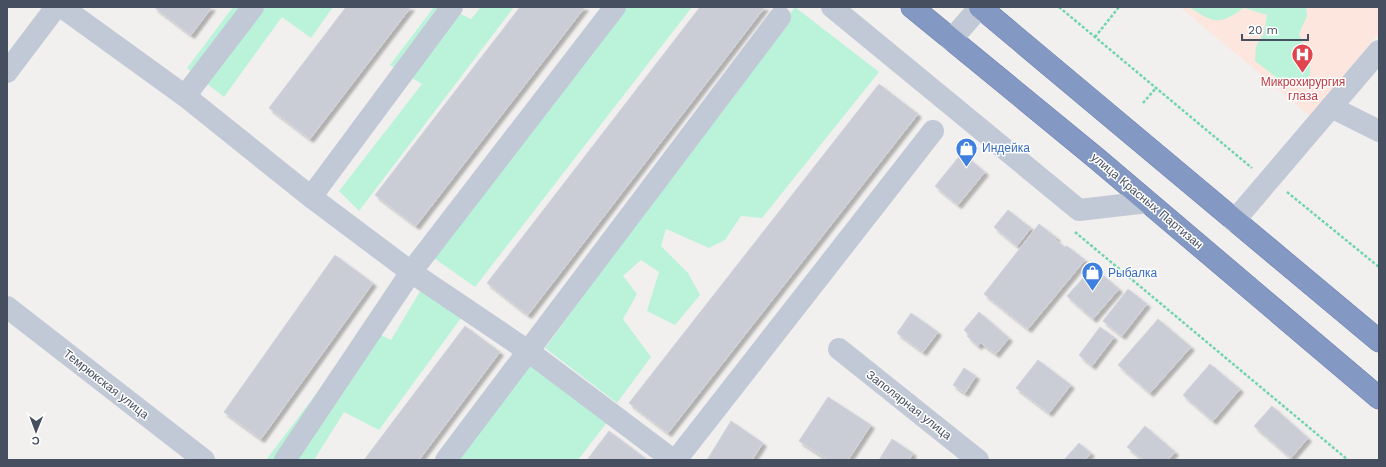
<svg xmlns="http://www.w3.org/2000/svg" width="1386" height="467" viewBox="0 0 1386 467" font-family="'Work Sans',sans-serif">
<defs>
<filter id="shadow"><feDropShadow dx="3.5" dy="3.5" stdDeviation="1" flood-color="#0004"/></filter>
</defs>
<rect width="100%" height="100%" fill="#f2f0ef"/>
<polygon fill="#fde6de" points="1180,7 1379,7 1379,33 1310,116"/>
<g fill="#baf3da">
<polygon points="233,7 333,7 311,38 282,17 224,97 187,68"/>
<polygon points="434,7 447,7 471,19 481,7 514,7 359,211 339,191 422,84 390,65"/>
<polygon points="602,7 692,7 475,287 421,249"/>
<polygon points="795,7 879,72 762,218 741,216 725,240 709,248 666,229 661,246 688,273 700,295 675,325 647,311 659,272 641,260 623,276 637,294 623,319 651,357 617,403 545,348"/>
<path d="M1189 7H1306L1307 16 1299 34 1310 58V75L1297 85 1280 80 1255 61 1256 46 1264 33 1267 15 1244 8C1219 25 1215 24 1189 7Z"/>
<polygon points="425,283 464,314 379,430 344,412 314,460 266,460 366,328 391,340"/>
<polygon points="531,363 608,421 578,460 459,460"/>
</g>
<g fill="#cbcdd6" stroke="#d3d4dc" filter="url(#shadow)">
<polygon points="154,7 212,7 191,35"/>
<polygon points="346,7 411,7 310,139 269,108"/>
<polygon points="520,7 585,7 416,226 375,195"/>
<polygon points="700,7 765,7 528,315 487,283"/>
<polygon points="879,84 918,114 668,433 629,403"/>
<polygon points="962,153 985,172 958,205 935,186"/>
<polygon points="1008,210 1031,228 1017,246 994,227"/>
<polygon points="1039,224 1057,238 1055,240 1065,247 1067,246 1085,260 1028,329 984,294"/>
<polygon points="335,255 373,283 261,439 224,412"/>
<polygon points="1093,267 1119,289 1093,319 1067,296"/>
<polygon points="1128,289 1147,304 1122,336 1103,321"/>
<polygon points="979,312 1009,338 996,354 981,343 978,346 967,336 969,335 964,330"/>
<polygon points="911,313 938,332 923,352 897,333"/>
<polygon points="1158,319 1191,347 1150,393 1118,365"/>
<polygon points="465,326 500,352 419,460 364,460"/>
<polygon points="1100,327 1114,337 1092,366 1079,355"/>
<polygon points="1038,360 1071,385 1049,413 1016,388"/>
<polygon points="1210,364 1240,389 1213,421 1183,395"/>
<polygon points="964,368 976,376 965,393 953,385"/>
<polygon points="828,397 871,425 848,460 828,460 799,441"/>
<polygon points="1272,406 1308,438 1291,458 1254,426"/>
<polygon points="731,421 763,443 752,460 707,460"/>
<polygon points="1145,426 1175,452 1168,460 1143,460 1127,447"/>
<polygon points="609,431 645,458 643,460 587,460"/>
<polygon points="892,439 913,453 909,460 879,460"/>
<polygon points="1079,443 1091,453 1085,460 1064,460"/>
</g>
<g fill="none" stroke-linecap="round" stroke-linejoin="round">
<defs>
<g id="highway">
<polyline points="912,7 1096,158 1379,398"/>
<polyline points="980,7 1379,341"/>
</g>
</defs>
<use href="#highway" stroke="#6e82af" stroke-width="23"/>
<g stroke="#6fd4b3" stroke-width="2.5" stroke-dasharray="3 2" stroke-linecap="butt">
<polyline points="1059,7 1252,168"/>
<polyline points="1095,37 1119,7"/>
<polyline points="1143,103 1156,88"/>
<polyline points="1287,192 1379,267"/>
<polyline points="1075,232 1348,460"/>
</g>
<g stroke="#c2c9d6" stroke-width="22">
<polyline points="62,7 185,96 311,197 411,272 528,351 673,460"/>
<polyline points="832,7 1079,210 1148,202"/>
<polyline points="951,40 980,7"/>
<polyline points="7,72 56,7"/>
<polyline points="185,96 253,7"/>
<polyline points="1331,107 1379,131"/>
<polyline points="311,197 452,7"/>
<polyline points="1234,221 1379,51"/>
<polyline points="7,307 204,460"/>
<polyline points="839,349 978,460"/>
<polyline points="285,460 411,272 615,7"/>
<polyline points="446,460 780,17"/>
<polyline points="676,460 933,131"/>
</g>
<use href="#highway" stroke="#8398c3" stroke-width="22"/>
</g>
<defs>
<symbol id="hospital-pin" viewBox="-11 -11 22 30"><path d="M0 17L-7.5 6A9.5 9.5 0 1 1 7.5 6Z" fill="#e0444e" stroke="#fff"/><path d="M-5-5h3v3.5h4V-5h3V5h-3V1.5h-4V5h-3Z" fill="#fff"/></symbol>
<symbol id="shop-pin" viewBox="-11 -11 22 30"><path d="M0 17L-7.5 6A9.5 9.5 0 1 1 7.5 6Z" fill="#3f7fe0" stroke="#fff"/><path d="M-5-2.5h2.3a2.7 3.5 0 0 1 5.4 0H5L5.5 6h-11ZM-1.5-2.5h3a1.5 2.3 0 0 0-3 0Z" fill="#fff"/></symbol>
</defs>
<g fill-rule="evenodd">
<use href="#hospital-pin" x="1290" y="42" width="25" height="34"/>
<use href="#shop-pin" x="954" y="136" width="25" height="34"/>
<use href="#shop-pin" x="1080" y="260" width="25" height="34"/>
</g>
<g text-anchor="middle" stroke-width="3" stroke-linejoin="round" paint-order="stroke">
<g font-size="12" fill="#be3a42" stroke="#fff">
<text x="1303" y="86">Микрохирургия<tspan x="1303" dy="14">глаза</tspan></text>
</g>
<g font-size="12" fill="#366cbe" stroke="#fff" text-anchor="start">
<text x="982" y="152">Индейка</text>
<text x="1108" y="277">Рыбалка</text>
</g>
<g font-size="12" fill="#464f5f" stroke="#fff">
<text transform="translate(1147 201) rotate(40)" y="4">улица Красных Партизан</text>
<text transform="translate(106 384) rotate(38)" y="4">Темрюкская улица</text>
<text transform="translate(909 405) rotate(38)" y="4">Заполярная улица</text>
</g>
</g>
<rect width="1386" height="467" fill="none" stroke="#464f5f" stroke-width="16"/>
<g transform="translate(36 431) rotate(181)" stroke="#ffffff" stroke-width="3" paint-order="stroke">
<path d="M0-3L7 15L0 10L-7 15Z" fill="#464f5f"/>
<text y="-6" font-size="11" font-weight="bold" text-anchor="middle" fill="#464f5f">С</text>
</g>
<path d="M1242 34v6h66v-6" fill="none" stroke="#464f5f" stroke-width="2"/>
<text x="1248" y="34" font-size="12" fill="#464f5f" stroke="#ffffff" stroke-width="3" paint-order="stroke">20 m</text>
</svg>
